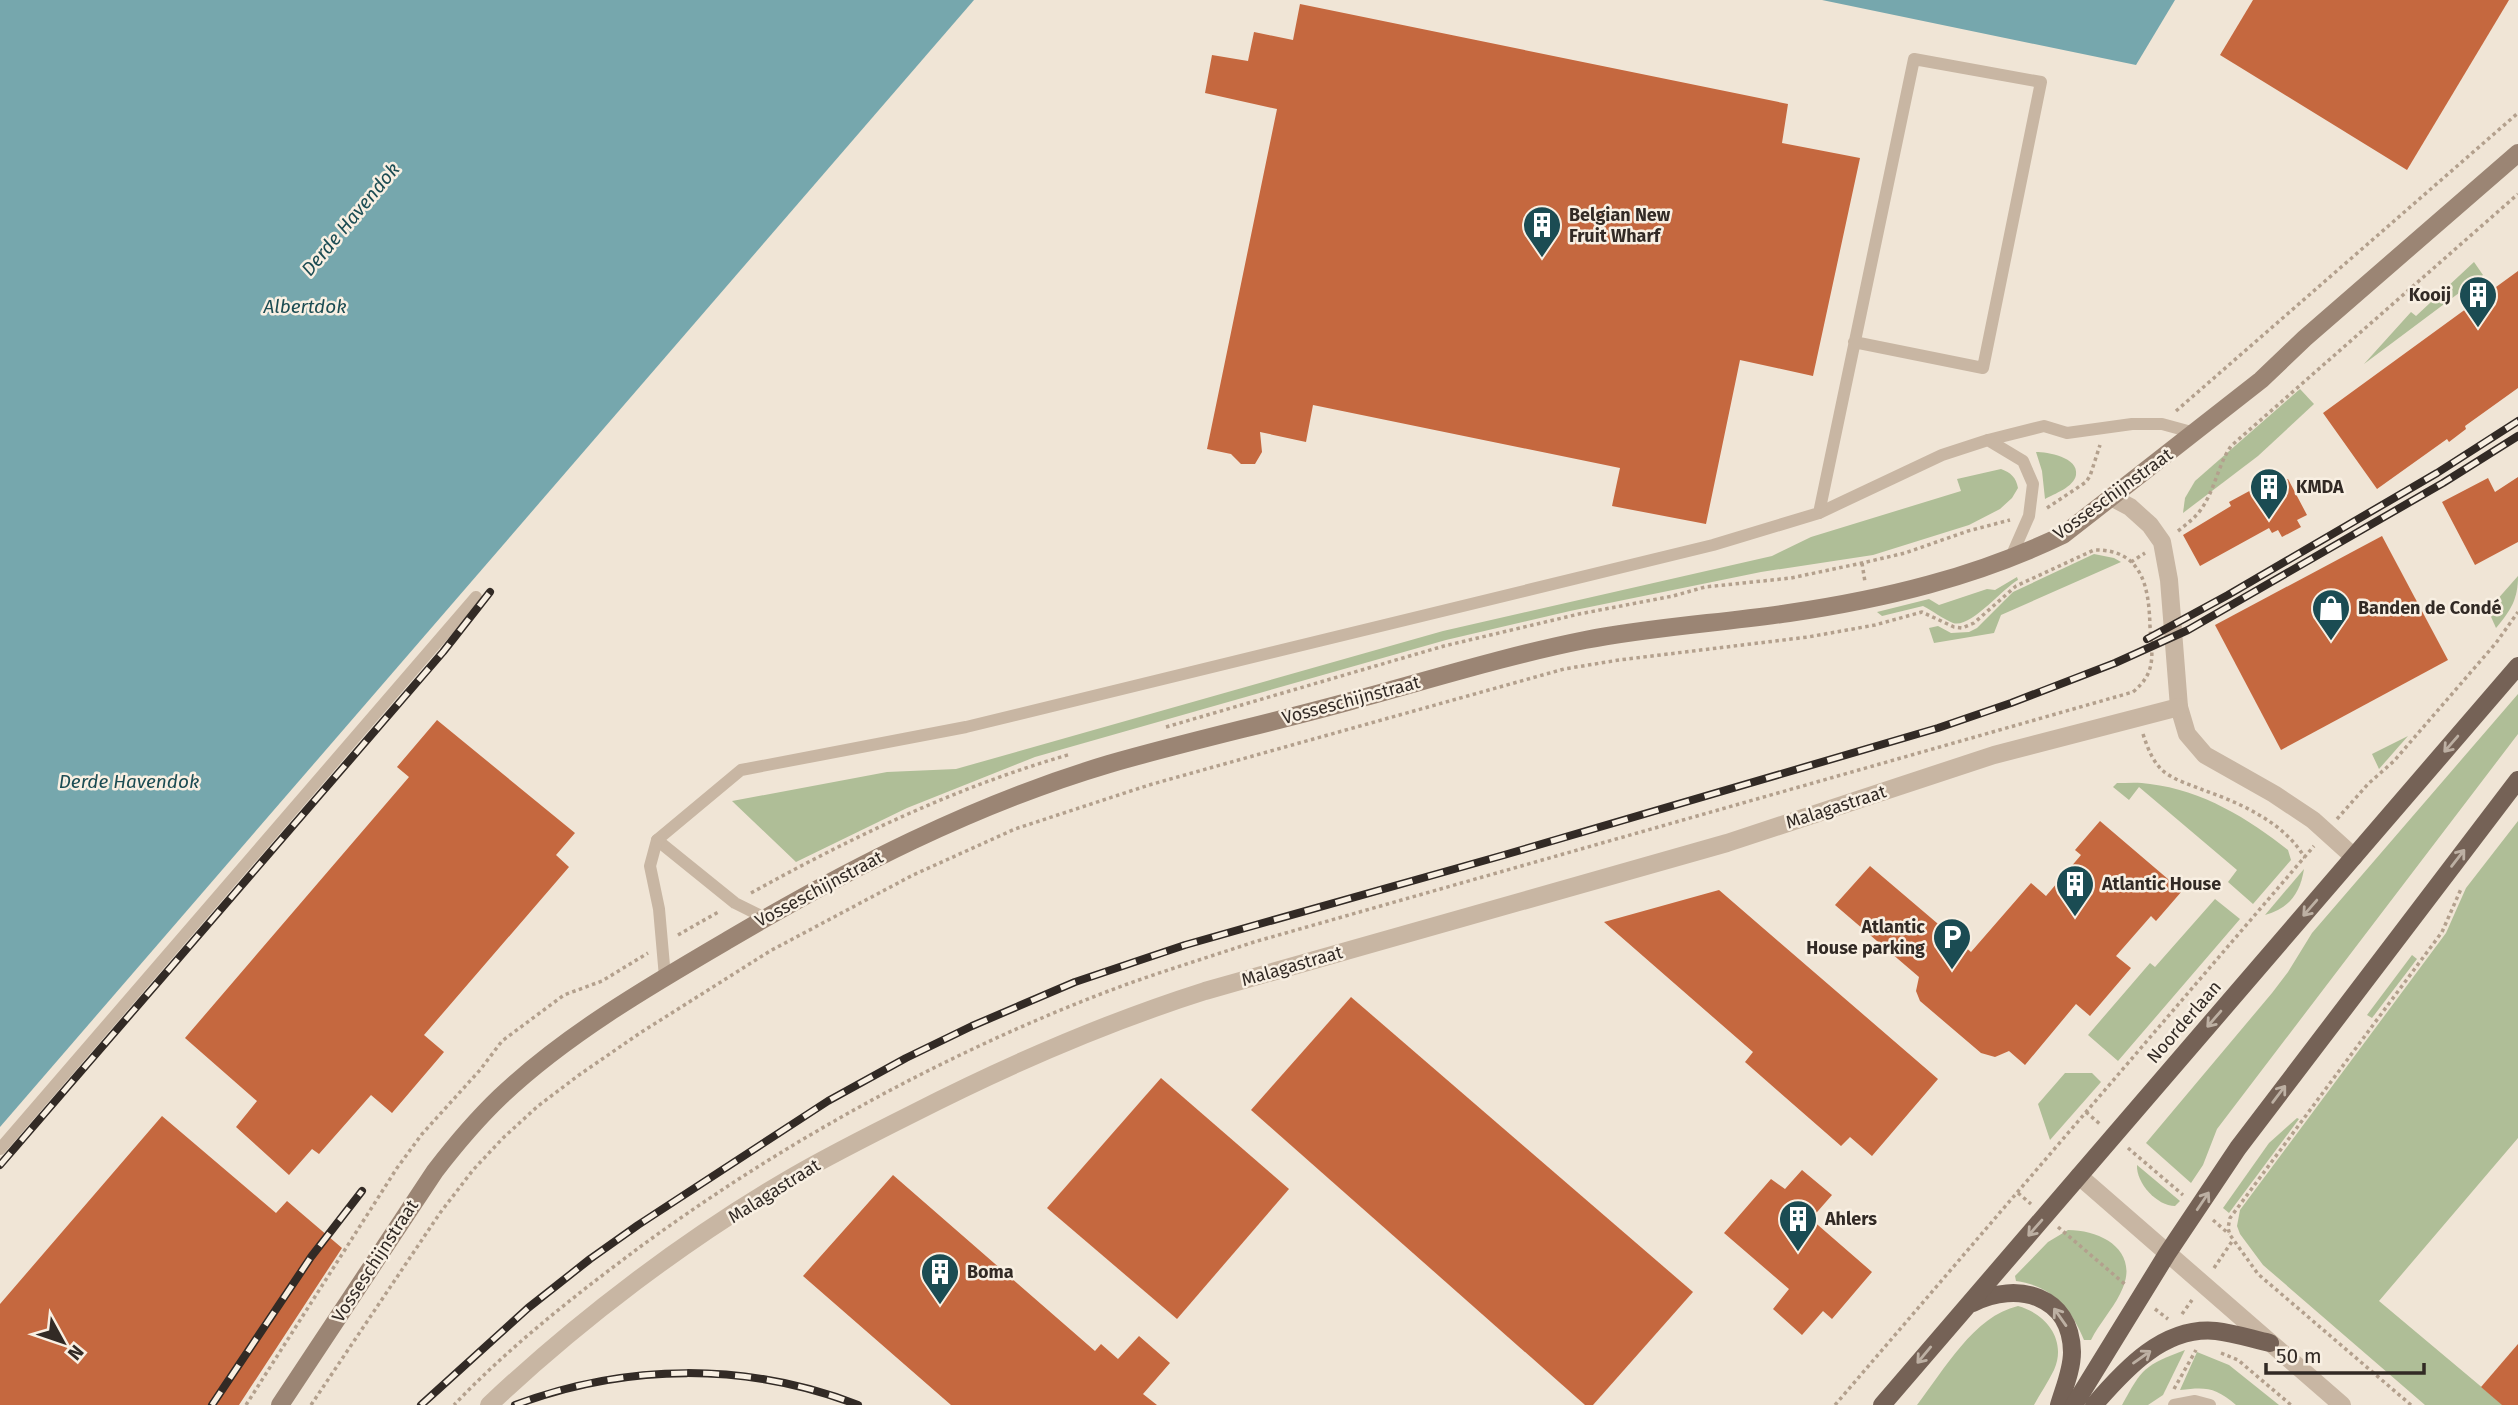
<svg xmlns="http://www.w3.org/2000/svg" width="2518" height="1405" viewBox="0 0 2518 1405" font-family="'Fira Sans',sans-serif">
<rect width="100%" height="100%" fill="#f0e5d6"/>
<g fill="#afbe97">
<polygon points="2474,262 2483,275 2364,364 2411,312 2416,316"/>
<polygon points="2300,389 2314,404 2258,456 2183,513 2185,498 2195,481"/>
<path d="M2036 452C2047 452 2079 457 2076 475 2074 487 2054 494 2045 499L2042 471Z"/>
<path d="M2001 469C2011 473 2016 477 2018 488L2012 498 2000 509 1969 525 1873 555 1761 572 1570 611 1446 640 1035 757 907 808 796 862 732 801 887 772 956 769 1443 631 1772 556 1811 537 1961 491 1957 479Z"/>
<polygon points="2094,554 2114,558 2121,562 2001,615 1994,633 1934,643 1929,628 1938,626 1951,633 1969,632 1977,628 2013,592"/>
<path d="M2518 576C2518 599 2511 610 2496 628L2488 610Z"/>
<path d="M2017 577 2018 580C2002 589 1970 629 1953 623 1943 619 1933 611 1923 606L1882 616 1877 612 1929 599 1939 605 1987 589 1995 590Z"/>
<polygon points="2518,694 2518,734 2217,1129 2203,1165 2191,1183 2146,1143 2272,993 2288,972 2312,933"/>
<polygon points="2408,736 2379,769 2372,754"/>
<path d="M2117 783C2128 783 2139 782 2150 784 2202 790 2249 819 2288 850L2291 860 2253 904 2228 882 2237 870 2139 787 2129 800 2113 787Z"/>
<polygon points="2518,821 2518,1138 2379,1301 2503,1405 2425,1405 2263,1265 2240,1234 2237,1226 2240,1210 2446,933 2466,888"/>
<path d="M2304 869C2300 894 2289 908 2265 915Z"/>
<polygon points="2215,899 2240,919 2118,1061 2088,1035 2150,963 2155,967"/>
<polygon points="2412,955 2417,959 2372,1018 2367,1015"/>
<polygon points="2065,1073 2092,1073 2101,1082 2050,1140 2038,1104"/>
<polygon points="2297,1118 2299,1119 2229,1213 2223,1208 2269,1143"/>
<path d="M2137 1165 2180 1201 2175 1206C2157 1206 2136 1183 2137 1165Z"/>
<path d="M2068 1230C2104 1230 2142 1253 2120 1294 2112 1310 2099 1324 2091 1340H2084C2071 1308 2052 1286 2016 1281L2015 1276 2048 1242Z"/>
<path d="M2018 1306C2047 1314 2067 1341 2054 1370 2048 1382 2040 1394 2034 1405H1917C1944 1370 1974 1316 2018 1306Z"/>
<path d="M2185 1350 2163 1395 2148 1405H2122C2142 1368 2145 1365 2185 1350Z"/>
<path d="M2197 1352 2229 1365 2279 1405H2236C2215 1387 2206 1387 2180 1390Z"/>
</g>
<g fill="#76a7ad">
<polygon points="0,0 974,0 0,1127"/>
<polygon points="1822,0 2175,0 2136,65"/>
</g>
<g fill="#c5683f">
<polygon points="2253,0 2509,0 2407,170 2220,55"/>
<polygon points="1300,4 1788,104 1782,143 1860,158 1813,376 1740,360 1706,524 1612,506 1620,468 1313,405 1306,442 1260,432 1262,452 1255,464 1241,464 1231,454 1207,449 1277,109 1205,93 1212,55 1248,61 1254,32 1293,40"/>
<polygon points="2518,271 2518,388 2465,426 2466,429 2449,442 2447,439 2377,489 2323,413"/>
<polygon points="2279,475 2283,481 2288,479 2307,515 2297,520 2301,527 2282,537 2278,530 2272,533 2269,528 2200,566 2183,535 2231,506 2229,502"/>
<polygon points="2518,477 2518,542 2475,565 2442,502 2488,478 2495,492"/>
<polygon points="2382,536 2448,660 2281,750 2215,625"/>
<polygon points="437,720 575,833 556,855 569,867 424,1035 444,1052 392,1113 371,1095 319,1154 312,1149 289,1175 236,1127 257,1101 185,1038 409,777 397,767"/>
<polygon points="2100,821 2182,891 2156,921 2151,916 2116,956 2131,968 2090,1016 2076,1004 2025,1065 2009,1051 1995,1057 1981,1053 1920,1001 1916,991 1919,977 1835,905 1870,866 1971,952 2031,883 2046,896 2081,855 2075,850"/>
<polygon points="1719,890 1938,1079 1872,1156 1850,1137 1841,1146 1745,1062 1753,1052 1604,922"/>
<polygon points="1351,997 1693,1292 1593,1405 1585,1405 1251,1110"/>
<polygon points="1161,1078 1289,1189 1177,1319 1047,1208"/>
<polygon points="162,1116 276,1213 287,1201 342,1248 239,1405 0,1405 0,1304"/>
<polygon points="1802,1170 1832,1195 1811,1219 1872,1272 1832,1319 1823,1311 1802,1335 1773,1309 1789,1289 1724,1233 1771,1179 1785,1189"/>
<polygon points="893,1175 1095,1351 1101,1344 1118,1359 1139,1336 1170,1363 1143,1394 1157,1405 951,1405 803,1276"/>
<polygon points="2518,1344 2518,1405 2502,1405 2481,1387"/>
</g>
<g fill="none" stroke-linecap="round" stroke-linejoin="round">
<g stroke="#b3a08d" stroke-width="3.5" stroke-dasharray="3.5 3.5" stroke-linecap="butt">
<polyline points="2176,411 2518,113"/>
<polyline points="2047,508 2086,482 2090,476 2100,445"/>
<path d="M2178 531C2187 524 2196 517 2202 508 2215 489 2218 465 2231 446L2518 194"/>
<polyline points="2131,562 2145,553"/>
<polyline points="1862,563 1865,582"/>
<polyline points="1166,727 1444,646 1579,614 1673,596 1705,587 1791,578 1862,563 1905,553 1968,531 2010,520"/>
<path d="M2143 734C2147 746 2151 758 2160 768 2170 779 2189 784 2203 790 2240 803 2284 822 2305 858"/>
<polyline points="2337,819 2368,784 2394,761 2496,643 2518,612"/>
<path d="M751 893C852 837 959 786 1071 754"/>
<polyline points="678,935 720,911"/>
<polyline points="2086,1112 2101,1125"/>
<polyline points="2128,1148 2183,1195"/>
<polyline points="2018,1193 2031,1204"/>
<polyline points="2213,1220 2229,1234"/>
<polyline points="2058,1227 2127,1286"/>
<polyline points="2214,1268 2233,1240"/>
<polyline points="2155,1309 2168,1319"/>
<polyline points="2182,1314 2192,1300"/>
<polyline points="2221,1353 2238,1360 2291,1405"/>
<polyline points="2174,1389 2196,1350"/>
<polyline points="246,1405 397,1168 422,1134 480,1070 502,1041 564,995 602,981 648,953"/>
<path d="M311 1405 440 1213 473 1170 503 1138 538 1106 579 1075 640 1033 770 951 913 875 1015 829 1149 785 1564 669 1619 660 1808 637 1875 625 1922 612 1954 627 1962 628 1974 623 2016 586 2094 550C2143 549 2149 588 2150 627 2152 655 2157 672 2133 692L1254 942C1200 960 1146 976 1093 997 933 1060 783 1143 644 1244 578 1293 511 1345 454 1405"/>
<polyline points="1835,1405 2314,846"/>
<polyline points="2411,1405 2258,1274 2230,1235 2228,1228 2230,1218 2442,932 2461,889"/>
</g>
<g stroke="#c8b6a3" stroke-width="12">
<polyline points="1988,440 2044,426 2067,433 2132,424 2162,424 2195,433"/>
<polyline points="1819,513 1942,455 1988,440 2023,461 2033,484 2029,516 2011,557"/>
<polyline points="657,840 735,903 765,918"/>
<polyline points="665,977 659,909 650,866 657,840 741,770 966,727 1713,545 1819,513 1914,59 2041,82 1983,368 1854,342"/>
<polyline points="0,1149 476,597"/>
<polyline points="2174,1405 2195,1401 2210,1405"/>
</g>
<g stroke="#c8b6a3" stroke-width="18">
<polyline points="2111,497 2130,507 2150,525 2162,542 2169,580 2179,707 2187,734 2205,755 2274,794 2313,820 2354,857"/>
<polyline points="2079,1176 2342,1405"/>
<path d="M489 1405C579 1320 687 1238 794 1176 832 1154 872 1134 912 1114 1006 1066 1104 1023 1205 991L1727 843 1994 755 2179 707"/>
</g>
<path stroke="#9b8574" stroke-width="18" d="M280 1405 435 1171C455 1145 476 1120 500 1097 565 1035 651 985 728 940 848 869 974 804 1109 764 1189 741 1271 723 1351 701 1429 680 1505 656 1585 640 1652 627 1721 623 1789 613 1884 599 1976 577 2063 535L2261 380 2305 338 2518 153"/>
<g stroke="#756256" stroke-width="18">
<path d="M1973 1303C2017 1281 2071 1295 2072 1352 2072 1370 2064 1388 2059 1405"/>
<polyline points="1882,1405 2518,666"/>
<polyline points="2074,1405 2167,1254 2238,1148 2518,780"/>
<path d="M2094 1405C2125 1369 2164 1326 2216 1331 2234 1333 2252 1339 2270 1343"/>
</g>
<defs>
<g id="rail">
<polyline points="2147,639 2228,595 2437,473 2518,421"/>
<polyline points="0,1165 443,652 490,592"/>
<polyline points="212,1405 311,1257 362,1191"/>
<polyline points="421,1405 528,1308 590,1259 638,1225 828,1101 906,1058 972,1026 1075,982 1185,945 1504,855 1938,728 2011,703 2115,663 2188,630 2443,483 2518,436"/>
<path d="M515 1405C626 1363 748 1362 858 1405"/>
</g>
</defs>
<use href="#rail" stroke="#322a25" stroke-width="8"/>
<use href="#rail" stroke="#f8efe2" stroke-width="5" stroke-dasharray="16" stroke-linecap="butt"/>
</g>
<defs><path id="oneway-shaft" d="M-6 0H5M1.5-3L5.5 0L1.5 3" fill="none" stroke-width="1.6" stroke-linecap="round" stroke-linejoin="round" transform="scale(1.75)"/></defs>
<g stroke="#bdb0a3">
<use href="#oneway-shaft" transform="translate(2451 744) rotate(131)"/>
<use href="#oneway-shaft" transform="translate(2458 858) rotate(-52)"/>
<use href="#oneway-shaft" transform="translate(2310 908) rotate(131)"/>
<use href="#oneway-shaft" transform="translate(2214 1019) rotate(131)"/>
<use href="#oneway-shaft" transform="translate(2279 1094) rotate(-53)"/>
<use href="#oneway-shaft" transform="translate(2203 1201) rotate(-56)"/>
<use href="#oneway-shaft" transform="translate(2035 1228) rotate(131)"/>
<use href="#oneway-shaft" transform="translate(2060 1317) rotate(-125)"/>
<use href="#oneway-shaft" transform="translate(1924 1355) rotate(130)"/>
<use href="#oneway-shaft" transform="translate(2142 1357) rotate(-35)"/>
</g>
<defs>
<symbol id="building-pin" viewBox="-11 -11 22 30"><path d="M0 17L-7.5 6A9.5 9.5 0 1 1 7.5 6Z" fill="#1b4c53" stroke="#f8efe2"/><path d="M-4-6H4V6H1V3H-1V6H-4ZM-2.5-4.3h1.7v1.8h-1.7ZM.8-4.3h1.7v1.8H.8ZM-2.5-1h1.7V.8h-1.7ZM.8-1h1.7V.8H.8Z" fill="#fff"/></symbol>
<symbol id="shop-pin" viewBox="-11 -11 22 30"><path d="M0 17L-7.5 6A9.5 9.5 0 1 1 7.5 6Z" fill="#1b4c53" stroke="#f8efe2"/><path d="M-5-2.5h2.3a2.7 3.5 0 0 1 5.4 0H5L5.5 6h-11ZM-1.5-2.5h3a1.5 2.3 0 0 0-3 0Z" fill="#fff"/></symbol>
<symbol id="parking-pin" viewBox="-11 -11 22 30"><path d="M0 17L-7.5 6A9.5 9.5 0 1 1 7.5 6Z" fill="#1b4c53" stroke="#f8efe2"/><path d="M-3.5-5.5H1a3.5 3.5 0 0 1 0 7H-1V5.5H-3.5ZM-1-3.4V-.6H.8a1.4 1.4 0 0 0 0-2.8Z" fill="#fff"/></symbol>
</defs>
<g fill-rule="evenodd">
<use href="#building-pin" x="1520" y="203" width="44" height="60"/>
<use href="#building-pin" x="2456" y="273" width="44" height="60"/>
<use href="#building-pin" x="2247" y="465" width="44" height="60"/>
<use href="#shop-pin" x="2309" y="586" width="44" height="60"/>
<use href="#building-pin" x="2053" y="862" width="44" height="60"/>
<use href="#parking-pin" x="1930" y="915" width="44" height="60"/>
<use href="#building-pin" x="1776" y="1197" width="44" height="60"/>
<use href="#building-pin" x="918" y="1250" width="44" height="60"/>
</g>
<g text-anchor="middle" stroke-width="5" stroke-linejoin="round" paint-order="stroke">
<g font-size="18" font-weight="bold" fill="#322a25" stroke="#f8efe2" text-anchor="start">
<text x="1569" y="221">Belgian New<tspan x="1569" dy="21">Fruit Wharf</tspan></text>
<text x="2451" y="301" text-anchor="end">Kooij</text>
<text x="2296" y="493">KMDA</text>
<text x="2358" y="614">Banden de Condé</text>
<text x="2102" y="890">Atlantic House</text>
<text x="1925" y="933" text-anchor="end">Atlantic<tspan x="1925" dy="21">House parking</tspan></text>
<text x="1825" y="1225">Ahlers</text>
<text x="967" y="1278">Boma</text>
</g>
<g font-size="18" fill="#322a25" stroke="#f8efe2">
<text transform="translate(2113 494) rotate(-36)" y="6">Vosseschijnstraat</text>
<text transform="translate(1351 700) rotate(-15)" y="6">Vosseschijnstraat</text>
<text transform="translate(1836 807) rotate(-18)" y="6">Malagastraat</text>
<text transform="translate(819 889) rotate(-28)" y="6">Vosseschijnstraat</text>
<text transform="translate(1292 966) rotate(-16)" y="6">Malagastraat</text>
<text transform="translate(2184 1022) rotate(-49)" y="6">Noorderlaan</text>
<text transform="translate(774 1191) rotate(-32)" y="6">Malagastraat</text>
<text transform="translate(375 1261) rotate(-57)" y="6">Vosseschijnstraat</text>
</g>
<g font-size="19" font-style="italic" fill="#1b4c53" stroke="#f8efe2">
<text transform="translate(350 219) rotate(-50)" y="7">Derde Havendok</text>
<text x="305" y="313">Albertdok</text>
<text x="129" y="788">Derde Havendok</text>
</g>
</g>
<g transform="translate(63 1342) rotate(130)" stroke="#f8efe2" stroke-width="5" paint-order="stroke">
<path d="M0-5L12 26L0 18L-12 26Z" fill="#322a25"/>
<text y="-10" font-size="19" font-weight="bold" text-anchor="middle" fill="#322a25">N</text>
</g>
<path d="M2266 1363v10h158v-10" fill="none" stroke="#322a25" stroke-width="3.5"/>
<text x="2276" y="1363" font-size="21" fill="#322a25" stroke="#f8efe2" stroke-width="5" paint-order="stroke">50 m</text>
</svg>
